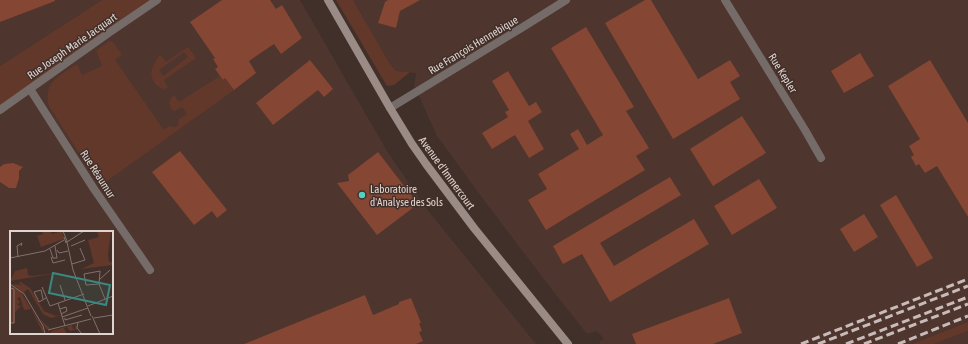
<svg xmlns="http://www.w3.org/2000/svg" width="968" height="344" viewBox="0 0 968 344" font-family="'Asap Condensed',sans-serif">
<rect width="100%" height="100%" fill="#412f29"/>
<g fill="#4e352d" fill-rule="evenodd">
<polygon points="0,0 102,0 0,66"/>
<path d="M157 0H300L387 151 426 208 536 344H0V110ZM11 232H112V333H11Z"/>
<polygon points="353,0 968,0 968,322 912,344 600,344 599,342 604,339 597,331 587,334 549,286 483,199 437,136 414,85 416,73 396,71 389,62"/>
<polygon points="968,331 968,344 934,344"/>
</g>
<g fill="#62382a" fill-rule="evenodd">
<polygon points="102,0 157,0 0,110 0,66"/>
<polygon points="336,0 353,0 389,62 396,71 410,72 394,85 387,86"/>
<path d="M109 41 113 42 122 55 115 60 164 130 169 126 175 127 178 126 179 119 187 114 182 107 175 111 171 109 169 103 171 98 174 95 179 102 220 76 223 80 225 78 234 90 100 186 49 106C42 82 61 75 77 64L82 75 102 66 96 51Z"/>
<path d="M188 47 196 58 164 80 168 87 164 89C155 87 149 77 152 69 154 63 157 59 160 54L166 62ZM184 52 188 57 163 76 159 70Z"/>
<polygon points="968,322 968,331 934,344 912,344"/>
</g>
<g fill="#854633">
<polygon points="0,0 55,0 55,1 0,22"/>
<polygon points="222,0 270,0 276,9 282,5 302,38 281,54 274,44 249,61 256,73 234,90 225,78 223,80 215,69 218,67 213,59 215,58 190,22"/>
<polygon points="388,0 420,0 400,11 396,28 378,23 385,2"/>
<polygon points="645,0 651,0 698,79 730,60 740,76 730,82 740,99 673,139 605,23"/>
<polygon points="586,27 634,107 626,111 649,148 636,156 645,170 546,230 528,200 547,189 538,174 579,149 570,134 578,129 587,145 603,135 551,48"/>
<polygon points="860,53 874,76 844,93 831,71"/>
<polygon points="310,60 333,89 324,97 318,90 273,125 256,103"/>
<polygon points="930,60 968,123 968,217 937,166 925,173 919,164 916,166 911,157 914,155 909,146 920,139 888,86"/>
<polygon points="508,71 529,106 536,102 542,112 528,121 544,149 529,158 515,135 492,149 482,133 508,117 505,112 509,110 492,81"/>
<polygon points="742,116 766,153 713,186 690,149"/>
<polygon points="180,151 227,210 217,218 212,211 194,225 152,172"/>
<polygon points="378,152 418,204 377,235 337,183 349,181 348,175"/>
<polygon points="13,163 23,167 19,171 19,178 16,188 9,188 0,182 0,167 4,164"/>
<polygon points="670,177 681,195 600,243 614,266 694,219 709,244 610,302 582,254 563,264 553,246"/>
<polygon points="759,179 777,208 732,235 714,206"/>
<polygon points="896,195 933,258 917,267 880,205"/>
<polygon points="864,214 878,237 854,252 840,229"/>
<polygon points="365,295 373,315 399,304 399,302 411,298 421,323 419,323 422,331 419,332 423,341 416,344 244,344"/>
<polygon points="729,298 742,333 713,344 636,344 632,334"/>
</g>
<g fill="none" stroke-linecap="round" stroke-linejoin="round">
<g stroke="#756c69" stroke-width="8">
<polyline points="725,0 805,130 821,158"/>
<polyline points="30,89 94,189 150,270"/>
<polyline points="390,108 523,27 566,0"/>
<polyline points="0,110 110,32 157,0"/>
</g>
<polyline stroke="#9a8b86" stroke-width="8" points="328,0 390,108 412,144 426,164 474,228 568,344"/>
<g stroke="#c8bbb8" stroke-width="3" stroke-dasharray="8 4" stroke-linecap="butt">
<polyline points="801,344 968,279"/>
<polyline points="818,344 968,286"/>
<polyline points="846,344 968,297"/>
<polyline points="864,344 968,304"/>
<polyline points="898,344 968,316"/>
</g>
</g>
<circle fill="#56cec4" stroke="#412f29" stroke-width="1.5" cx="362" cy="195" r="4"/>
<g text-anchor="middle" stroke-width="3" stroke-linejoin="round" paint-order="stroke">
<g font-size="11" fill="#e0d4d1" stroke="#412f29">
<text transform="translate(473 45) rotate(-31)" y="4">Rue François Hennebique</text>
<text transform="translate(72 46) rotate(-35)" y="4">Rue Joseph Marie Jacquart</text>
<text transform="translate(783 73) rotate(58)" y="4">Rue Kepler</text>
<text transform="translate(447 173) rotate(54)" y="4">Avenue d'Immercourt</text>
<text transform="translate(98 174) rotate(57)" y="4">Rue Réaumur</text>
</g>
<g font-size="11" fill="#e0d4d1" stroke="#412f29" text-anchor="start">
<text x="370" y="193">Laboratoire<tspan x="370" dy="13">d'Analyse des Sols</tspan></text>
</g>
</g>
<g transform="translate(10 231)">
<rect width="103" height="103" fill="#412f29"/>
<path d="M32 0H40L42 3 52 0 54 8 31 16 27 5 33 3ZM87 0H101L98 24 99 31H103V34L71 38 84 32 78 9 89 6ZM17 37 18 44 22 45 53 41 0 50 5 40ZM11 51 20 57 34 80 46 85 78 76 41 87 33 83 18 58 14 61 30 88 41 98 40 99 36 98 15 64 2 53 13 54 8 52ZM0 54 10 60 33 97V102L21 78 14 79 10 66 7 67 10 71 7 74 11 75 5 81V92L0 93ZM66 93 67 98 60 100 57 96 54 97 57 103H39L42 100 62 94 63 98H65Z" fill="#62382a"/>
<path fill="none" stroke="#81716c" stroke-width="1" d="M53 0 57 10 56 12 54 6M57 11 74 0M57 11 63 39 81 85M61 15 75 9M40 18 43 27H47L45 15M47 19 49 22 58 20M8 26 7 15 12 12 11 15M41 26 43 32 55 29M0 27 35 20 54 9M62 33 75 29 70 17M89 49 100 39M0 53 14 63 33 95 35 103M89 53 76 54 74 43 90 40 89 53 95 68M50 54 55 69M32 56 40 75 74 63M0 57 4 58V92H0M33 68 31 59 24 61 29 71 36 67M48 72 55 95M78 75 103 65M50 78 56 76 57 80 51 83M82 85 90 103M52 86 78 77M55 87V89L72 84M84 87 103 84M68 91 67 97 72 103M38 99 81 88"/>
<path fill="#398982" fill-opacity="0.15" stroke="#398982" stroke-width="2" d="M43 42 100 54 96 74 39 62Z"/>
<rect width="103" height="103" fill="none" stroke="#e0d4d1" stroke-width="2"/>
</g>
</svg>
